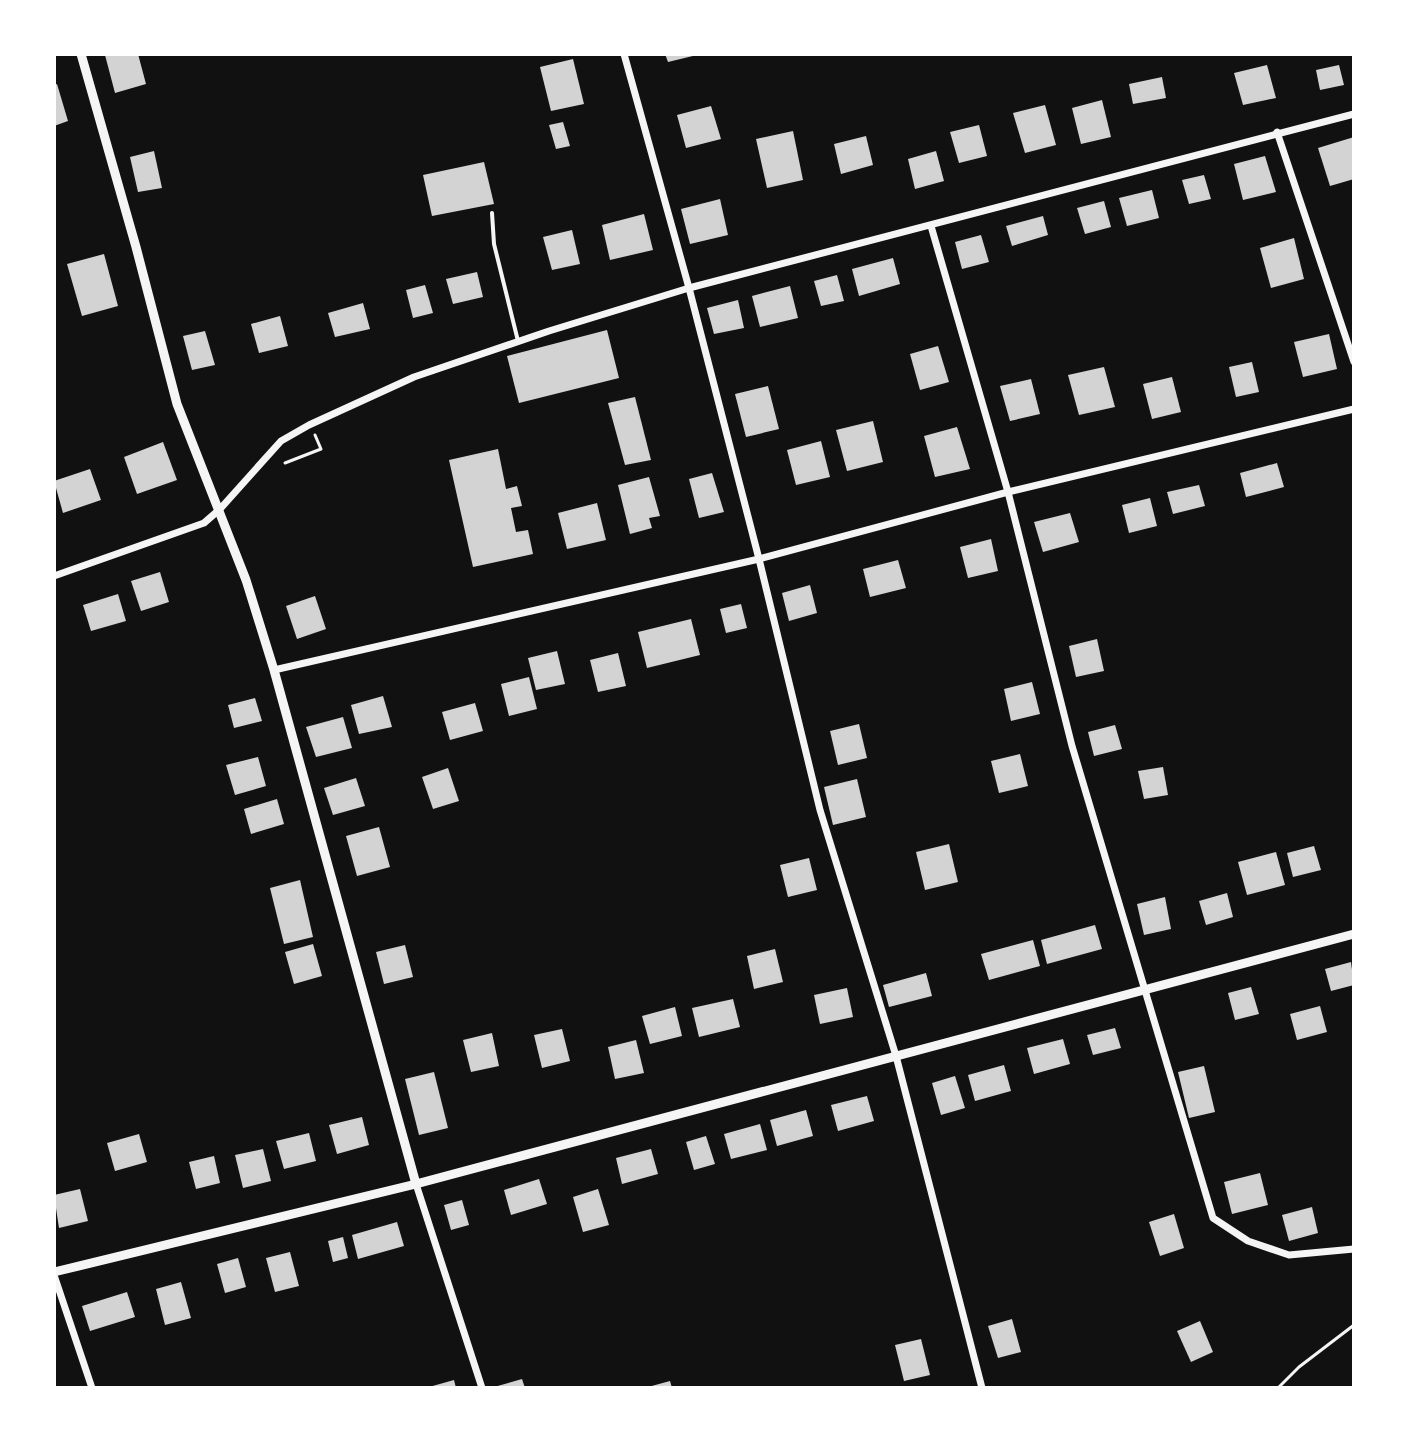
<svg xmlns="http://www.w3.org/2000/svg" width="1408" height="1442" viewBox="0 0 1408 1442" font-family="Literata,serif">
<rect width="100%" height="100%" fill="#111"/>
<g fill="#d3d3d3">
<polygon points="109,54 138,54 146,84 115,93 105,55"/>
<polygon points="665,54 697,54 697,55 668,62"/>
<polygon points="573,59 584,104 551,111 540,67"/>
<polygon points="1267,65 1276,98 1243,105 1234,73"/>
<polygon points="1339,65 1344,85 1320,90 1316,70"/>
<polygon points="1162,77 1166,98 1133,104 1129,84"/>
<polygon points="57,84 68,121 54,126 54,85"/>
<polygon points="1102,100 1111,137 1081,144 1072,108"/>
<polygon points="1045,105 1056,145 1025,153 1013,113"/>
<polygon points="711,106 721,139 686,148 677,115"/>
<polygon points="563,122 570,146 556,149 549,125"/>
<polygon points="979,125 987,156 959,163 950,132"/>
<polygon points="793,131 803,180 767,188 756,139"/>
<polygon points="866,136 873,165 841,174 834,144"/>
<polygon points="1354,137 1354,179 1330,186 1318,148"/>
<polygon points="154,151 162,188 138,192 130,157"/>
<polygon points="936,151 944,181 915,189 908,159"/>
<polygon points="1265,156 1276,192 1243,200 1234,164"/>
<polygon points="484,162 494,204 432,216 423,175"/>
<polygon points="1204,175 1211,199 1189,204 1182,180"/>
<polygon points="1152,190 1159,218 1127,226 1119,198"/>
<polygon points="720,199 728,235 690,244 681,209"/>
<polygon points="1104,201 1111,227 1085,234 1077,208"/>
<polygon points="644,214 653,250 610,260 602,225"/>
<polygon points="1043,216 1048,235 1012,246 1006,226"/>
<polygon points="572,230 580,264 552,270 543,237"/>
<polygon points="981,235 989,262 962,269 955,242"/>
<polygon points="1294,238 1304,279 1271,288 1260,248"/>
<polygon points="104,254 118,306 82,316 67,264"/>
<polygon points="893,258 900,284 859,296 852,269"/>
<polygon points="477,272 483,297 453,304 446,279"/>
<polygon points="837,275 844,301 821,306 814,281"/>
<polygon points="425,285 433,313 413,318 406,290"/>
<polygon points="790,286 798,318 760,327 752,296"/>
<polygon points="738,300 744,328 714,334 707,308"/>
<polygon points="363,303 370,329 335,337 328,313"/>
<polygon points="280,316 288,346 259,353 251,324"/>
<polygon points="607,330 619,378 519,403 507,356"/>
<polygon points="205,331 215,365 192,370 183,336"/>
<polygon points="1329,334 1337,369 1303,377 1294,342"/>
<polygon points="938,346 949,382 920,390 910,354"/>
<polygon points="1252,362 1259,392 1236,397 1229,367"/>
<polygon points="1104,367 1115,407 1079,415 1068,375"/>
<polygon points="1172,377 1181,412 1152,419 1143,384"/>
<polygon points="1031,379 1040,414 1010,421 1000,386"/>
<polygon points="768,386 779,429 746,437 735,394"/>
<polygon points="635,397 651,460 625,465 608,403"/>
<polygon points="873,421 883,462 847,471 836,430"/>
<polygon points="957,427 970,469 935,477 924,436"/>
<polygon points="821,441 830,477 796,485 787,450"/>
<polygon points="163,442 177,480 137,494 124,457"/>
<polygon points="498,449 506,489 517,486 522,506 511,508 516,532 528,530 533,554 473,567 449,460"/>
<polygon points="1277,463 1284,487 1246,497 1240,473"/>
<polygon points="90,469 101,500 63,513 54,481"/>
<polygon points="712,473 724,512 699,518 689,479"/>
<polygon points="649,477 660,516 649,518 652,528 630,534 618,485"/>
<polygon points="1199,485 1205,506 1173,514 1167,492"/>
<polygon points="1150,498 1157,526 1129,533 1122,505"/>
<polygon points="597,503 606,540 567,549 558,513"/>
<polygon points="1070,513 1079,542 1043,552 1034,522"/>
<polygon points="991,539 998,571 968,578 960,547"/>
<polygon points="898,560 906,588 870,597 863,569"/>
<polygon points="160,572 169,602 141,611 131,581"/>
<polygon points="810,585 817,613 789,621 782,593"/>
<polygon points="118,594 126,621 91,631 83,605"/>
<polygon points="315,596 326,629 297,639 286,606"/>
<polygon points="741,604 747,628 726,633 720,609"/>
<polygon points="691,619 700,655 647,668 638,632"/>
<polygon points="1097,639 1104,671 1076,677 1069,646"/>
<polygon points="557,651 565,684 536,690 528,658"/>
<polygon points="618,653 626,686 598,692 590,660"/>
<polygon points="529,677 537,709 509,716 501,684"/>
<polygon points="1032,682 1040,714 1011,721 1004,689"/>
<polygon points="383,696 392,727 359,734 351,705"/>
<polygon points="255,698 262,721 234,728 228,705"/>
<polygon points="475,703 483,731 450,740 442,712"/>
<polygon points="343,717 352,748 316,757 306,727"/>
<polygon points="859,724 867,758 838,765 830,731"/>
<polygon points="1115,725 1122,749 1094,756 1088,732"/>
<polygon points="1020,754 1028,786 999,793 991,761"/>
<polygon points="258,757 266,786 235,795 226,765"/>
<polygon points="1163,767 1168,795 1144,799 1138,771"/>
<polygon points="448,768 459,801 433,809 422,777"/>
<polygon points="356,778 365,806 333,815 324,788"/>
<polygon points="857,779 866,817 833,825 824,787"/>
<polygon points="277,799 284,824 251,834 244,809"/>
<polygon points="379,827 390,867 357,876 346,836"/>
<polygon points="949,844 958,882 925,890 916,852"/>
<polygon points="1314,846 1321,870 1293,877 1287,853"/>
<polygon points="1276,852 1285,885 1247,895 1238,862"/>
<polygon points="809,858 817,890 788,897 780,865"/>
<polygon points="300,880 313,937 284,944 270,888"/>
<polygon points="1227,893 1233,917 1206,925 1199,901"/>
<polygon points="1165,897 1171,929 1144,935 1137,904"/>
<polygon points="1095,925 1102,949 1047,964 1041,940"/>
<polygon points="1033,940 1040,966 989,980 981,954"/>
<polygon points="313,944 322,976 294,984 285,952"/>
<polygon points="405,945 413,977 384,984 376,952"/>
<polygon points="775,949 783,982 754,989 747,956"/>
<polygon points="1351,962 1354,985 1331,991 1325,969"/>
<polygon points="926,973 932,996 889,1007 883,985"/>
<polygon points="1251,987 1259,1014 1235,1020 1228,993"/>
<polygon points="847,988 853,1017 820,1024 814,995"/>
<polygon points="733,999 740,1027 699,1037 692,1008"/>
<polygon points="1320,1006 1327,1032 1297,1040 1290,1014"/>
<polygon points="675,1007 682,1036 650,1044 642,1016"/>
<polygon points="1115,1028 1121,1048 1093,1055 1087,1035"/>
<polygon points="562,1029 570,1061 542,1068 534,1035"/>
<polygon points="492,1033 499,1066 471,1072 463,1040"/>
<polygon points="1063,1039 1070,1064 1034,1074 1027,1048"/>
<polygon points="636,1040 644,1073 615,1079 608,1047"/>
<polygon points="1004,1065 1011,1091 975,1101 968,1075"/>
<polygon points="1204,1066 1215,1112 1189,1118 1178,1072"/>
<polygon points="434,1072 448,1128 419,1135 405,1079"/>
<polygon points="955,1076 965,1108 941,1115 932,1083"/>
<polygon points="867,1096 874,1121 838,1131 831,1105"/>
<polygon points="806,1110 813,1136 777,1146 770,1120"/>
<polygon points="362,1117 369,1145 337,1154 329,1125"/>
<polygon points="760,1124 767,1150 731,1159 724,1134"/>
<polygon points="309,1133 316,1161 284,1169 276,1141"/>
<polygon points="139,1134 147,1162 115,1171 107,1143"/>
<polygon points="706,1136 715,1164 694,1170 686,1142"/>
<polygon points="263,1149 271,1181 243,1188 235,1155"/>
<polygon points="651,1149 658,1174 622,1184 616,1158"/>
<polygon points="214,1156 220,1183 196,1189 189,1162"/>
<polygon points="1260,1173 1268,1205 1232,1214 1224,1182"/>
<polygon points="539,1179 547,1204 511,1215 504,1190"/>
<polygon points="80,1189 88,1221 59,1228 54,1195"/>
<polygon points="598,1189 609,1225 583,1232 573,1197"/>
<polygon points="462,1200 469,1225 451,1230 444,1205"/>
<polygon points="1312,1207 1318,1233 1289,1241 1282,1215"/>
<polygon points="1174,1214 1184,1248 1160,1256 1149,1222"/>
<polygon points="397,1222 404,1246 358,1259 352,1235"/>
<polygon points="343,1237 348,1258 333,1262 328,1241"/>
<polygon points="290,1252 299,1286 275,1292 266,1258"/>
<polygon points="238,1258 246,1287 225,1293 217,1264"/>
<polygon points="181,1282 191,1318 165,1325 156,1289"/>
<polygon points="127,1292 135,1317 90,1331 82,1306"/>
<polygon points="1012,1319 1021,1352 998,1358 988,1326"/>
<polygon points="1200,1321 1213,1352 1191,1362 1177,1331"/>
<polygon points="921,1339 930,1375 904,1381 895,1345"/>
<polygon points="522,1379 525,1388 494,1388 494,1387"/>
<polygon points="454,1380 456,1388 429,1388 429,1387"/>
<polygon points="670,1381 672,1388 648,1388 648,1387"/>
</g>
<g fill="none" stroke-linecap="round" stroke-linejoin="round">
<g stroke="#f5f5f5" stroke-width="3">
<polyline points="285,463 321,449 315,435"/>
<polyline points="1278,1388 1299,1367 1354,1325"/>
</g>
<polyline stroke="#f5f5f5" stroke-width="4" points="492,213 494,244 518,341"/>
<g stroke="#f5f5f5" stroke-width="7">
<polyline points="624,54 689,288 759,559 820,810 896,1056 982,1388"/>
<polyline points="1277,132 1354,362"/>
<polyline points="931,226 1008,492 1072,746 1213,1218 1248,1241 1289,1255 1354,1249"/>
<polyline points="54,576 204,523 220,509 281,441 309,425 414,377 549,331 689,288 1354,114"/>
<polyline points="274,670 759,559 1008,492 1354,409"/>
<polyline points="416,1184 482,1388"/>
<polyline points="54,1275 92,1388"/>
</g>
<g stroke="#f5f5f5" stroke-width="9">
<polyline points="81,54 136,247 177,404 246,580 274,670 416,1184"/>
<polyline points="54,1272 416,1184 1354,934"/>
</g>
</g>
<rect width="1408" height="1442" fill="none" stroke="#ffffff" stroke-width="112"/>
</svg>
